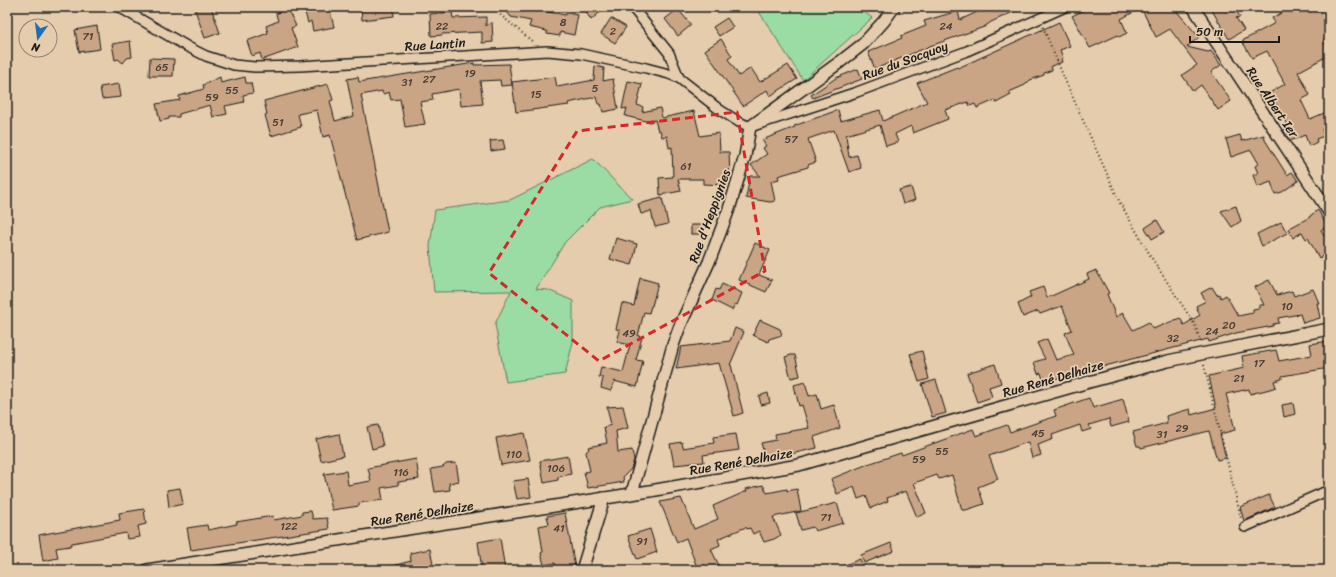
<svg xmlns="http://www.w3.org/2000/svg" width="1336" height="577" viewBox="0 0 1336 577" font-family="Sriracha,sans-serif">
<rect width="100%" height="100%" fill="#e4ccac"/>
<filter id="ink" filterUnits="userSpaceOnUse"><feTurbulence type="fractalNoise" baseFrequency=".025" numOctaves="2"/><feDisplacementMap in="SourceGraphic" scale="8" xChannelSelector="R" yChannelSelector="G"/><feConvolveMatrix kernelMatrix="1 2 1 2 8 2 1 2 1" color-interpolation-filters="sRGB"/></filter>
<g filter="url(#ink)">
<g fill="#9bdca5" stroke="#5c7c60">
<polygon points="756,7 858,7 872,18 803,80"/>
<polygon points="593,159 632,199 600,207 565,242 536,289 548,290 573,301 573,342 565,374 506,382 495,324 511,291 434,292 430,246 435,210 510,200"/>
</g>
<g fill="#caa585" stroke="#1c1c1c">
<polygon points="194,7 211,7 220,33 205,38"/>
<polygon points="311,7 329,7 334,27 313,31 311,21 308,23 304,9"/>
<polygon points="361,7 393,7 394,16 362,20"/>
<polygon points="503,7 526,9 526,7 543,7 542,11 566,15 566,13 578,15 574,35 560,32 560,36 547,34 547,31 529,27 531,21 511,17"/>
<polygon points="583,7 606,7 591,20"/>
<polygon points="988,7 1024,7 991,22 984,27 930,46 875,69 868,52 902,38 901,36 926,26 924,21 958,11 960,20"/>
<polygon points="1090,7 1173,7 1199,37 1187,47 1208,52 1211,51 1221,65 1211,72 1231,101 1218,110 1201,85 1193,91 1182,75 1197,65 1170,29 1156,37 1141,8 1121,19 1127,33 1119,37 1118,35 1090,48 1072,16"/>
<polygon points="1210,7 1234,7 1240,17 1236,18 1244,30 1229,39"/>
<polygon points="1292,7 1315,7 1318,11 1322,8 1329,20 1329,37 1323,40 1329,52 1329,55 1298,72 1310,95 1301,100 1310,119 1329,111 1329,125 1322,129 1324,136 1316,139 1317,142 1309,146 1305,135 1290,141 1283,130 1289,128 1275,102 1271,104 1266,95 1285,84 1267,51 1252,58 1242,41 1275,23 1272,18"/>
<polygon points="287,8 296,26 291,28 298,47 262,60 260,53 252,56 247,41 268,33 266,26 278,21 276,14"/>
<polygon points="678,9 691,25 678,36 665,19"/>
<polygon points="452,12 453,18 486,17 486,26 492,22 493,42 482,43 482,32 442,34 442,35 431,36 430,14"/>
<polygon points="611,18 626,27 615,43 601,34"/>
<polygon points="727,18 733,27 719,36 713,27"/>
<polygon points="1059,22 1070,46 1060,50 1063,58 1061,59 1062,62 1051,66 1052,70 1044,73 1044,75 1030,80 1025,85 1009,92 1011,95 996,103 995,100 977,108 975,104 970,106 968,102 945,110 948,119 913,133 911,126 895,134 898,142 886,146 880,125 846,135 849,157 857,155 861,168 849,172 834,130 808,139 816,162 808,165 808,167 778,176 779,179 771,181 775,201 770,202 746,198 750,176 760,176 751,165 767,154 763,148 766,146 762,140 795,127 794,126 838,110 841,121 880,110 883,121 927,102 917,83 957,67 958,68"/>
<polygon points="97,26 100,49 79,52 75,30"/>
<polygon points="721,39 732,56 728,59 739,76 751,68 760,82 788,65 797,79 770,96 767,90 743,106 705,50"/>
<polygon points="130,41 132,57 127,58 123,63 118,59 115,60 112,44"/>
<polygon points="150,58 174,59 173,76 149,76"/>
<polygon points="474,63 474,65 509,64 512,85 501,86 500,80 480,81 483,104 461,106 459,89 432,94 433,100 420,102 425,124 405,127 400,99 391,100 389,92 383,94 382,91 361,95 388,232 357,240 330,135 323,137 317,110 298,114 301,127 271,136 265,115 267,114 264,101 328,84 333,100 330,101 335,121 354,116 347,79 358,77 359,82"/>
<polygon points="595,66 604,68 603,81 613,79 618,109 603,112 601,104 598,104 596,97 568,103 569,105 516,112 512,82 555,77 557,87 594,80"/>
<polygon points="858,69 862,79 813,98 811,95 836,78"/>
<polygon points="220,77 221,83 245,77 246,83 251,83 253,93 243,95 244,102 225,106 227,114 213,117 210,105 179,114 179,117 169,117 169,119 160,121 156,104 180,100 179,96 204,89 203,85"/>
<polygon points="628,81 642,84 637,105 643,107 642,112 660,108 662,118 694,111 700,136 719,133 720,152 729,152 730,177 727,185 703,184 703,179 678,179 681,191 660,195 659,178 673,177 672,147 669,148 667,136 662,137 660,130 658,131 655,120 650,122 625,116 627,108 622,109"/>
<polygon points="119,84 121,97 102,99 100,87"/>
<polygon points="1240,135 1242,141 1264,135 1265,140 1287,175 1292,172 1298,181 1282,192 1275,194 1271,182 1257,187 1253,175 1258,173 1255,166 1259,164 1251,150 1231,157 1226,139"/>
<polygon points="503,140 505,149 491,151 490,141"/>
<polygon points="911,187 915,200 903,204 899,190"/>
<polygon points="662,198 668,224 655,227 651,211 641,214 638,204"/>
<polygon points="1236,206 1241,221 1232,227 1221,211"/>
<polygon points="1318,210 1327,226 1321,230 1329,243 1329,253 1319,258 1308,238 1306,239 1302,232 1293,238 1288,229 1310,217 1310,216"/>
<polygon points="1157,220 1164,232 1152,239 1145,228"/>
<polygon points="1281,222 1287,233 1262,246 1257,234"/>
<rect x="691" y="225" width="13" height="9"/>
<polygon points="616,238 637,244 632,265 610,259"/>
<polygon points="755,243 770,250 759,275 772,280 766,292 739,280"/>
<polygon points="1096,270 1109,293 1107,294 1116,317 1123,313 1133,330 1149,322 1153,329 1180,318 1184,325 1200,315 1196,306 1206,301 1201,293 1212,287 1217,295 1219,294 1221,298 1226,295 1238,316 1253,313 1253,309 1259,308 1259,305 1264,305 1255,287 1269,280 1277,295 1292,291 1294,296 1313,289 1319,303 1317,303 1320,318 1303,323 1300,314 1278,318 1279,323 1273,324 1273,326 1236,333 1209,342 1208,339 1044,382 1041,373 1038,374 1034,362 1045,359 1037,343 1047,339 1056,360 1074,355 1065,333 1072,330 1062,306 1040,314 1038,311 1023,317 1018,304 1031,297 1029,292 1043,287 1047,298 1089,279 1087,274"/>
<polygon points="640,278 658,283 652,306 651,306 649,313 644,312 638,336 642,337 636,360 643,361 637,387 614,381 611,391 601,388 603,378 599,377 601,367 623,372 630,345 617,342 620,330 616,329 622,303 634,306"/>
<polygon points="722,284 742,293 737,305 735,304 732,310 712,300 716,289 719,290"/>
<polygon points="760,320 780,329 782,335 769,339 768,342 753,335"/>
<polygon points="735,328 744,332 730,365 731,365 743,413 734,416 719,363 676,369 681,347 730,341"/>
<polygon points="1329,341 1329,368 1282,376 1282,379 1274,381 1276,387 1270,389 1250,394 1249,389 1226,394 1235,430 1220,434 1226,458 1217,460 1209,431 1141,448 1140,446 1137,446 1133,432 1167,423 1166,416 1190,409 1191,415 1216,408 1209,376 1244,368 1242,356 1276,350 1279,361 1312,355 1310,344"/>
<polygon points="922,351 929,379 919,382 910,354"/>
<polygon points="791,355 795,355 800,376 791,378 785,357"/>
<polygon points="995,364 1001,383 989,387 992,397 977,402 967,373"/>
<polygon points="936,380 946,413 932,417 922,384"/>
<polygon points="805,382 809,396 817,394 821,409 834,405 840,428 814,437 817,448 773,458 772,455 765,457 761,443 776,440 775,434 809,428 802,405 799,406 794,385"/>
<polygon points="768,393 770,403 761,405 759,396"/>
<polygon points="1089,398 1093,408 1123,399 1129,422 1111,427 1109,419 1089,425 1091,429 1082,432 1080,425 1052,435 1053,439 1038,445 1041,455 1032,458 1028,442 989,456 998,479 978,487 984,504 966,510 962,510 952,475 939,479 937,475 914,483 926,513 917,517 906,491 887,498 888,501 871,508 866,496 858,499 854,487 837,494 831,479 868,464 901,453 902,455 973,429 976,436 1007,425 1010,432 1056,416 1054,410"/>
<polygon points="1293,403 1295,414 1284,417 1282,405"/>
<polygon points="623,406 628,428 616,431 618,452 632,450 634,460 631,469 623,477 624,482 588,488 584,472 590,471 586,452 589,449 588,447 607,443 604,427 611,425 607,407"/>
<polygon points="378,425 383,446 372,449 367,427"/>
<polygon points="524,433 530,460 501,465 496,438"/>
<polygon points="339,434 343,456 321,461 316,439"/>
<polygon points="736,434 739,450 703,455 704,462 674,465 670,444 682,442 683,448 714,443 713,437"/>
<polygon points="568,456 571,474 558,477 558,480 544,483 540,461"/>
<polygon points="416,459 419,479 398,482 398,485 381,488 383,500 359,503 359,506 332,510 324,474 346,471 348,485 371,481 368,468"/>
<polygon points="456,463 459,481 449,483 450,490 435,492 431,469 443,467 446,464"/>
<polygon points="528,479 531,497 517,499 513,481"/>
<polygon points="763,485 767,493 787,489 787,491 797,489 801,511 773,517 781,535 774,539 764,542 759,531 753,534 750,528 747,529 746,527 718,539 720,545 711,549 721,570 698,570 686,538 677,542 660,502 681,498 694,529 718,519 713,506 747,491 746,489"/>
<polygon points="180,488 183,504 169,507 167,490"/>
<polygon points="1269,495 1275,507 1244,521 1240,507"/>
<polygon points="837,503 843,523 815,531 813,527 801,530 796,513"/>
<polygon points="144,509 146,524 138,526 140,537 127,539 126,533 72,543 70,546 56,548 58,558 43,561 39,535 120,520 119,513"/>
<polygon points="311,511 313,519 327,518 329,529 191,550 187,528 207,525 208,530 237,524 236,522 273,516 274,520 302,515 302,512"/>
<polygon points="565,513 575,567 556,570 555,563 544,565 541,553 543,552 539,526 549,524 547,516"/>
<polygon points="650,529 657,552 637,559 628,536"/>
<polygon points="500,538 505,570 482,570 478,542"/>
<polygon points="891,543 894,551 864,563 861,555"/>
<polygon points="430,549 434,570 388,570 388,567 411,561 410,553"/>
<polygon points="860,559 864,570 833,570"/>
</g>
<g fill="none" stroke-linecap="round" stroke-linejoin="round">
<defs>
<g id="minor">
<polyline points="119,7 188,47 206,56 234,65 255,67 300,66 547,51 581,54 646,68 669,74 679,78 720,110 739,122 750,127 857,92 967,51 1065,7"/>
<polyline points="632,7 669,53 679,78"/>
<polyline points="1245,527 1329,490"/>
</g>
<g id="tertiary">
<polyline points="1193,7 1329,212"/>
<polyline points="632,493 673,345 680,326 709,262 730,206 745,156 750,127 840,62 863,44 884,21 894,7"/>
<polyline points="147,570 650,491 799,465 1089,382 1168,361 1201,354 1329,329"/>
<polyline points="582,570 604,498"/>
</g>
</defs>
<use href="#minor" stroke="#1c1c1c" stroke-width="12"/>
<use href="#tertiary" stroke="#1c1c1c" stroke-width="14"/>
<g stroke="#1c1c1c" stroke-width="2" stroke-dasharray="1 3" stroke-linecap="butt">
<polyline points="491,7 533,42"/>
<polyline points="1043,27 1065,80 1120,203 1153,260 1195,325 1201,343"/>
<polyline points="1204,365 1241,518"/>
</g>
<use href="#minor" stroke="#e4ccac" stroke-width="9"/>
<use href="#tertiary" stroke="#e4ccac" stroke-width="11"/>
</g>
</g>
<path fill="none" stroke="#d62828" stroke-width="3" stroke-dasharray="8 5" stroke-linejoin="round" d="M737 112 765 271 599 361 489 273 577 131Z"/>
<g text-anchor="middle" stroke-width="3.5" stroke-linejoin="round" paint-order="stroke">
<g font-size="11" fill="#483e36">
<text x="563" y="26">8</text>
<text x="442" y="30">22</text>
<text x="946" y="30">24</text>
<text x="613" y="35">2</text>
<text x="88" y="40">71</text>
<text x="162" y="71">65</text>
<text x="470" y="77">19</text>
<text x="429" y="83">27</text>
<text x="407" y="86">31</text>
<text x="595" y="92">5</text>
<text x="232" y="94">55</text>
<text x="536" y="98">15</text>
<text x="212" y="101">59</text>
<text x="278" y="126">51</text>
<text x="791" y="143">57</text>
<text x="686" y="170">61</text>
<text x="1287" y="310">10</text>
<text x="1229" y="329">20</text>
<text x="1212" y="335">24</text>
<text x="629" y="337">49</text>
<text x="1173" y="342">32</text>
<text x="1259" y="367">17</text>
<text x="1239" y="382">21</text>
<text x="1182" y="432">29</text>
<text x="1038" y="437">45</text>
<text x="1162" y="438">31</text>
<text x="942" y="455">55</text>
<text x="514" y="458">110</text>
<text x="919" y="463">59</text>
<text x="556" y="472">106</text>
<text x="401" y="476">116</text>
<text x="826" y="521">71</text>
<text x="289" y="530">122</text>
<text x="559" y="532">41</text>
<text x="642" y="545">91</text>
</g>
<g font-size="13" fill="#1c1c1c" stroke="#e4ccac">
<text transform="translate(435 44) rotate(-4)" y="5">Rue Lantin</text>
<text transform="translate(905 60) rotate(-20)" y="5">Rue du Socquoy</text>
<text transform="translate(1273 102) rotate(56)" y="5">Rue Albert Ier</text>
<text transform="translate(709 216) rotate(-70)" y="5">Rue d'Heppignies</text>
<text transform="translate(1053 378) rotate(-16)" y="5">Rue René Delhaize</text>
<text transform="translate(741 461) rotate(-10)" y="5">Rue René Delhaize</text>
<text transform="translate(422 513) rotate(-9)" y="5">Rue René Delhaize</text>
</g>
</g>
<rect width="1336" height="577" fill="none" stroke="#e4ccac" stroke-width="24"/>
<rect x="12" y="12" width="1312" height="553" fill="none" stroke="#1c1c1c" stroke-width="1.5" filter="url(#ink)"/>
<g transform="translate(38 38) rotate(194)"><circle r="19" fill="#e4ccac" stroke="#948672"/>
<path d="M0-3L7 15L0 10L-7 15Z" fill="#1f6fb2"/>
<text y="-6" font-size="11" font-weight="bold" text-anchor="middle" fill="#1c1c1c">N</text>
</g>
<path d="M1190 36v6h89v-6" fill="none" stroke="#1c1c1c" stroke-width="2"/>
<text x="1196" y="36" font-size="12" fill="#1c1c1c" stroke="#e4ccac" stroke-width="3" paint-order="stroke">50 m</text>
</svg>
